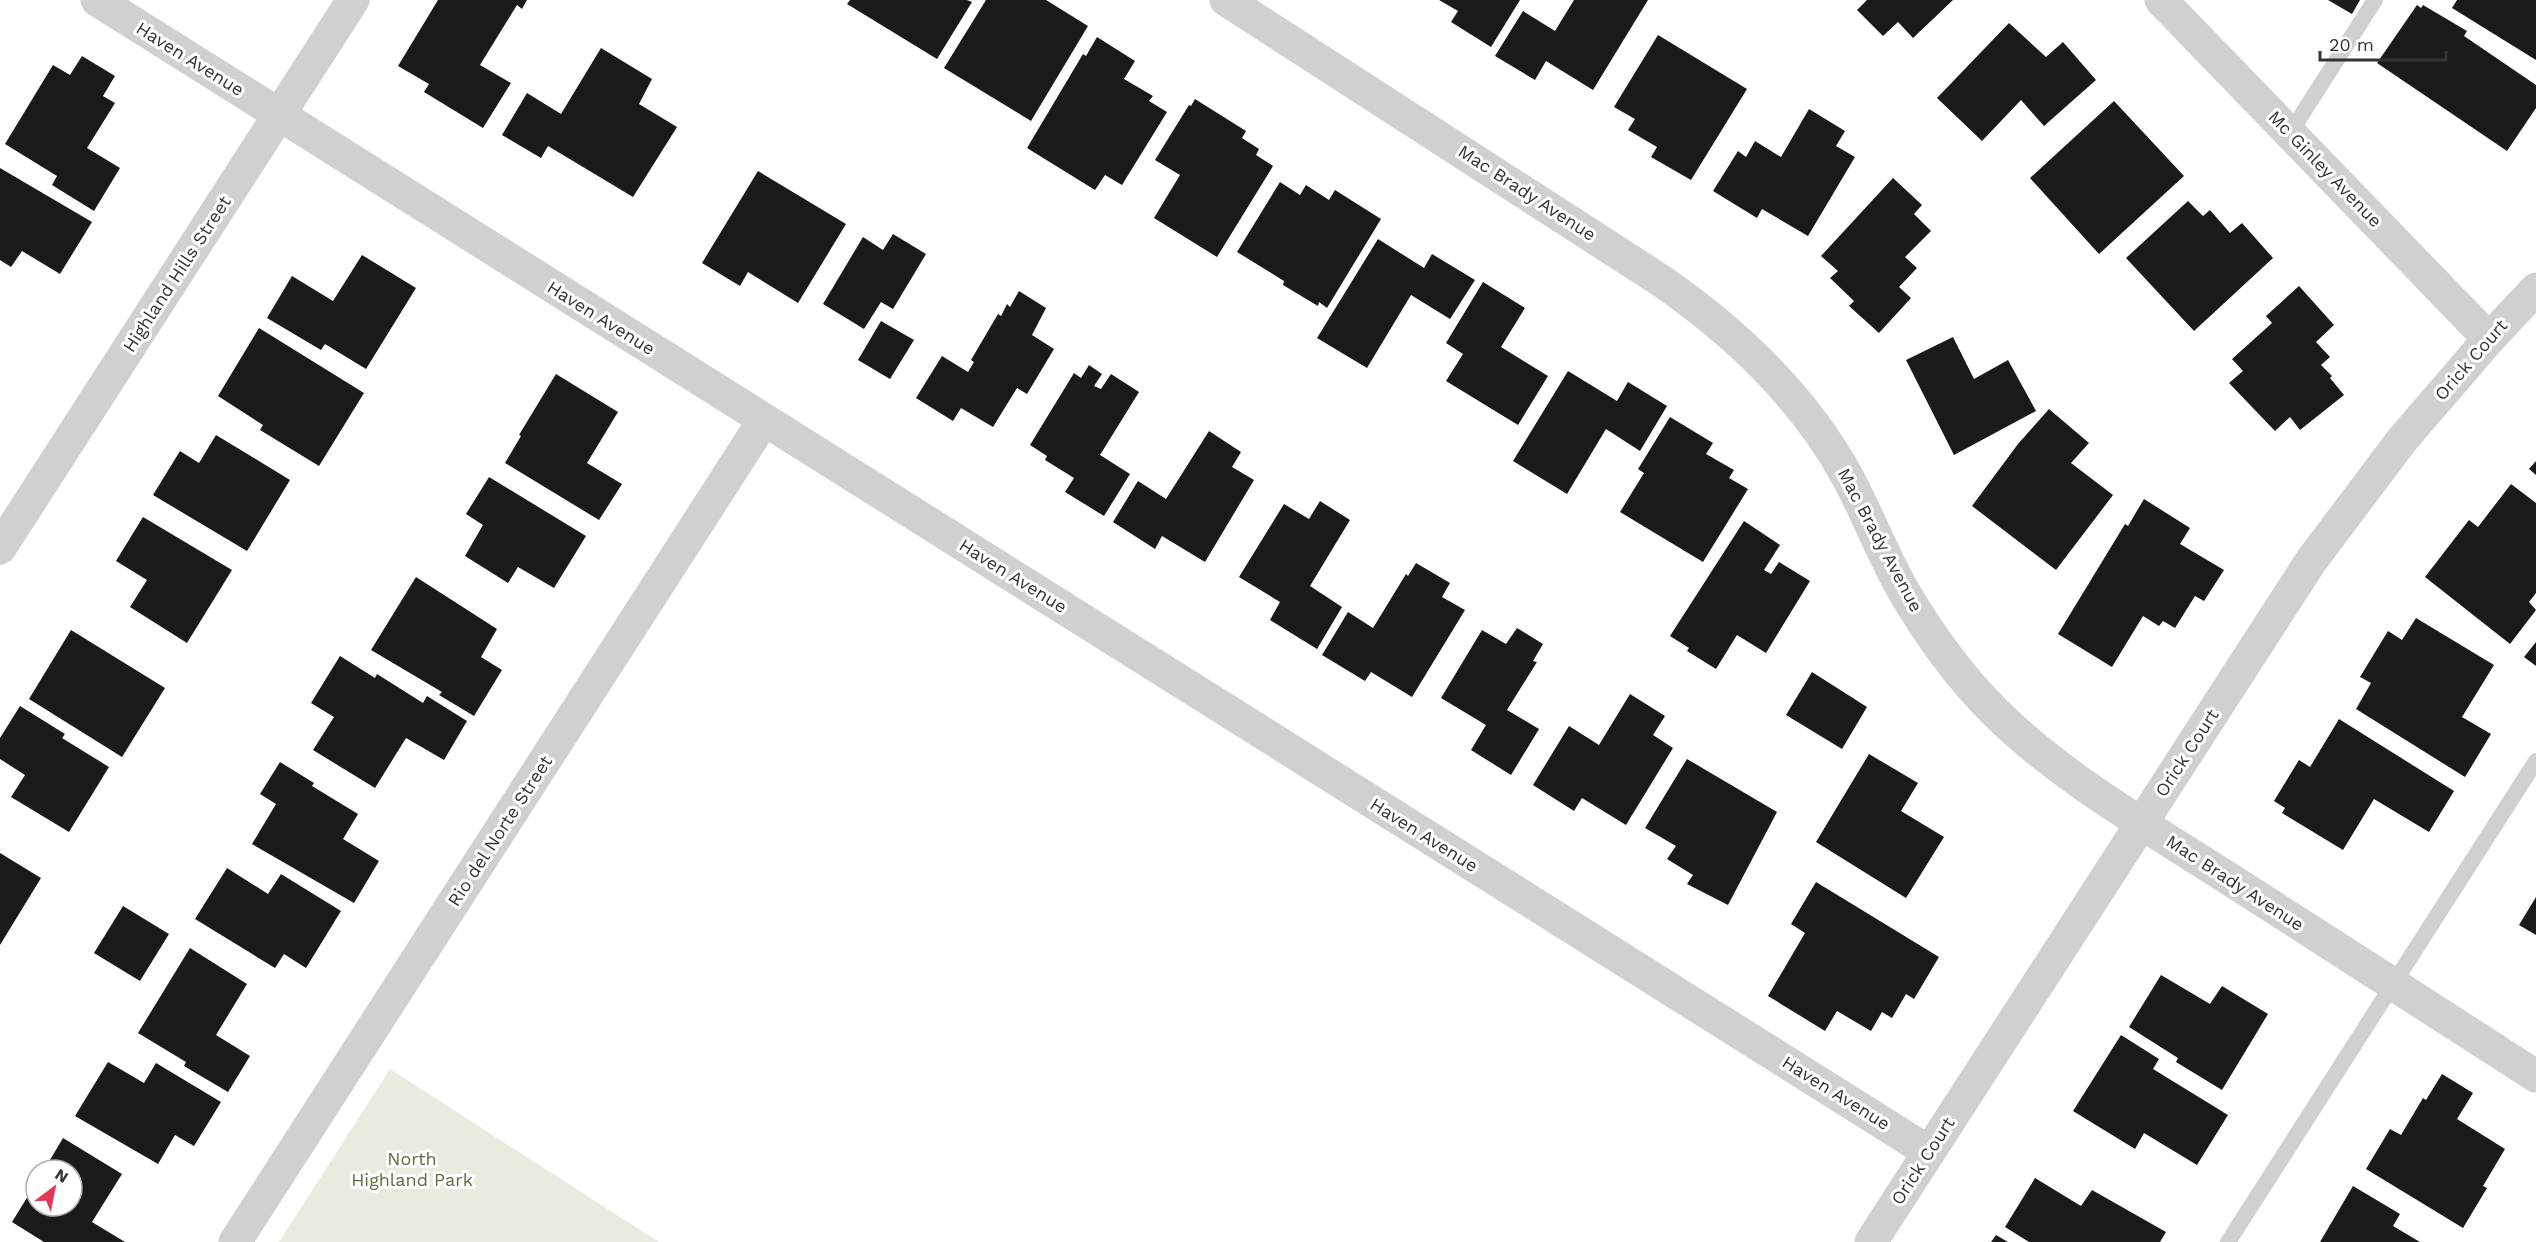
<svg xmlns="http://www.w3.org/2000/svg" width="2536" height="1242" viewBox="0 0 2536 1242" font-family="'Work Sans',sans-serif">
<rect width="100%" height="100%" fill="#fff"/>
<polygon fill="#e7ecdf" points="390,1069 659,1242 279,1242"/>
<g fill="#1a1a1a">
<polygon points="438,0 527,0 522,9 517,5 480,65 511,83 483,128 424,92 429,84 398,66"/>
<polygon points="850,0 967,0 972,2 937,59 847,4"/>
<polygon points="986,0 1046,0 1088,26 1031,121 944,68"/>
<polygon points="1439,0 1520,0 1491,47 1451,22 1458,11"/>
<polygon points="1574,0 1648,0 1593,90 1546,61 1535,80 1495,56 1523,11 1555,31"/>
<polygon points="1867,0 1953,0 1913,38 1898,22 1883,36 1857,10"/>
<polygon points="2328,0 2360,0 2352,14"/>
<polygon points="2457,0 2536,0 2536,60 2452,8"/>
<polygon points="2417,5 2421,8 2423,5 2467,31 2464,36 2536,85 2536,108 2507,151 2377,63"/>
<polygon points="2009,23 2046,57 2063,42 2096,80 2044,126 2021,100 1982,141 1937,98"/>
<polygon points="1658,35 1747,89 1691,180 1651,157 1657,147 1628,130 1635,119 1614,107"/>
<polygon points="1097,37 1135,61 1124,79 1153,96 1149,101 1167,112 1122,185 1105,175 1095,190 1027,148 1083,54 1086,56"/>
<polygon points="601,48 652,79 639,104 677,127 633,197 548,146 541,158 502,135 527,93 561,114"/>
<polygon points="82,56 115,76 103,96 115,103 87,148 120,168 94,211 52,185 57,176 5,144 53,65 70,75"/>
<polygon points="1195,99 1246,131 1242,138 1259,149 1256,155 1273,166 1217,257 1154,218 1180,175 1155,160 1189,105 1191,106"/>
<polygon points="2114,101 2184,176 2099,254 2030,178"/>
<polygon points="1809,109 1845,131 1836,146 1855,157 1808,236 1762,209 1757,218 1713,191 1738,151 1746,157 1755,141 1781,157"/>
<polygon points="0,168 92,222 60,274 22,251 11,267 0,260"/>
<polygon points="758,171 846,224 798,303 748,272 740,286 702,263"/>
<polygon points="1893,178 1922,205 1914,214 1931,231 1905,257 1917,268 1899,287 1911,298 1879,333 1849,306 1854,301 1830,278 1838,271 1821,256"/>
<polygon points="1280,182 1300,195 1306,185 1329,200 1335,190 1381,219 1327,308 1319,302 1318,306 1283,285 1284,281 1237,252"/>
<polygon points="2188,201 2203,216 2210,210 2230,233 2242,223 2273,258 2194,331 2126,258"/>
<polygon points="893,234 926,254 893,309 881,302 864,329 823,304 863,237 883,250"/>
<polygon points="1378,239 1424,268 1432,254 1475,280 1450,319 1411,295 1367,368 1317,338"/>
<polygon points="362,255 416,288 366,369 325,344 321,350 267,318 292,276 333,301"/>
<polygon points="1483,282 1525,308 1501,347 1548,376 1518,425 1446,381 1463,354 1446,343"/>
<polygon points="2299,286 2334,325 2316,342 2330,357 2321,365 2332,376 2330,378 2344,395 2300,430 2290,417 2275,431 2229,383 2243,371 2232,359 2272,323 2266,316"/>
<polygon points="1019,291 1046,308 1032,335 1054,349 1027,394 1017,388 993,427 961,408 953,421 916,398 942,356 968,372 974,362 971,360 998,314 1001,316 1007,304 1010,307"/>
<polygon points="881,321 914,340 890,379 858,360"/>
<polygon points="259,328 364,393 319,466 260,430 263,425 218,396"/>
<polygon points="1953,337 1974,379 2008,360 2036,411 1954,455 1906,360"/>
<polygon points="1089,365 1102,374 1094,386 1101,389 1111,374 1139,392 1100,455 1130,474 1104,516 1065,492 1074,478 1045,460 1047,456 1030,445 1074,373 1081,378"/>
<polygon points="1568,371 1617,401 1628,382 1667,406 1640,451 1606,429 1567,494 1513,461"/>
<polygon points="556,374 618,412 587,463 622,484 599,520 505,463 521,436 519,435"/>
<polygon points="2049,409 2089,443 2071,463 2113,495 2056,570 1972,506 2018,444"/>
<polygon points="1670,417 1713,443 1706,454 1734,470 1729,478 1748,489 1703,562 1620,512 1644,473 1638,469"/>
<polygon points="1209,431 1241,452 1232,467 1254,480 1205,562 1162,536 1155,549 1113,522 1138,481 1166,499"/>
<polygon points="216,435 290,480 247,551 153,495 180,451 199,463"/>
<polygon points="2536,461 2536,475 2529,469"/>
<polygon points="489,477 586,536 554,588 518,567 508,583 465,556 483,525 466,514"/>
<polygon points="2511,484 2536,503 2536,593 2529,602 2536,610 2510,644 2425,577 2469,520 2478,527"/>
<polygon points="2144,499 2190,528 2180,544 2224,570 2204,601 2195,596 2175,628 2163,621 2159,626 2143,616 2112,667 2058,634 2125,524 2128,526"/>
<polygon points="1320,501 1350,520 1310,586 1342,607 1317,649 1270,620 1280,602 1239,577 1284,504 1309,519"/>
<polygon points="143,517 232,570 187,643 130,607 147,580 116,561"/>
<polygon points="1744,521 1780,545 1764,570 1771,574 1779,562 1810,581 1766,653 1737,635 1716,669 1687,651 1689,648 1670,636"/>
<polygon points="1416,563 1450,583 1442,597 1465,610 1412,697 1371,672 1365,681 1322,655 1348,612 1373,628 1406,574 1408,576"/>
<polygon points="416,577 497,629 481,657 502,670 474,716 439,695 442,692 371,650"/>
<polygon points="2416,618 2494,665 2462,717 2491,734 2465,777 2356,709 2371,683 2360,677 2388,631 2402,640"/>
<polygon points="1517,628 1543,644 1533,661 1537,662 1507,710 1539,729 1511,775 1471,750 1486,725 1441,698 1482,630 1506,644"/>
<polygon points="71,630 165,688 122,757 29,699"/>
<polygon points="2536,642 2536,666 2524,657"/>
<polygon points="340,656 375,678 377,674 423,703 427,696 467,721 444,760 406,738 375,788 313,750 334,717 311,703"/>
<polygon points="1812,672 1867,707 1842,749 1786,715"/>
<polygon points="1630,694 1665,716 1653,735 1673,748 1626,825 1582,798 1574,811 1533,785 1569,726 1599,745"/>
<polygon points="20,706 65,734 62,738 109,767 69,832 11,797 25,775 0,759 0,738"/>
<polygon points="2339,719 2454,791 2429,832 2374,799 2343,850 2282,813 2285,808 2274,801 2299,760 2310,767"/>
<polygon points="1869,754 1918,783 1901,811 1944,837 1906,898 1816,842"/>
<polygon points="1687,759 1777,812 1728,905 1687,884 1693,875 1667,859 1676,846 1645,828"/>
<polygon points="280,762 314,783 312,786 358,814 343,839 379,861 354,903 252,844 276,804 260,794"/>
<polygon points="0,853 41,878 0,945"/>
<polygon points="227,868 268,894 281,874 341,911 306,968 284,954 275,968 195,919"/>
<polygon points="1816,882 1939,957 1914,999 1906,994 1892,1018 1882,1012 1871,1031 1837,1011 1825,1031 1768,996 1805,933 1791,924"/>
<polygon points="2536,897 2536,935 2519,925"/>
<polygon points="123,906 169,934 140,981 94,953"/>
<polygon points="190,948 247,984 216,1035 250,1056 228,1092 184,1066 186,1062 138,1033"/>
<polygon points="2161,975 2210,1004 2222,986 2268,1014 2222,1090 2176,1062 2178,1058 2129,1027"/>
<polygon points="2121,1035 2159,1059 2153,1069 2228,1115 2197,1165 2144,1133 2135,1149 2073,1111"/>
<polygon points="108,1062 144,1083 156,1063 221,1102 194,1146 175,1135 158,1164 75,1116"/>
<polygon points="2442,1074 2473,1093 2457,1119 2505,1149 2483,1186 2487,1188 2463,1228 2366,1169 2390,1129 2401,1135 2423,1098 2426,1100"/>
<polygon points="63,1138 122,1174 92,1222 125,1242 44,1242 12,1222 36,1183 36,1206 72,1206 72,1170 44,1170"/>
<polygon points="2035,1178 2081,1206 2092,1190 2166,1232 2160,1242 2029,1242 2005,1227"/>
<polygon points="2353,1186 2400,1214 2393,1226 2420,1242 2320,1242"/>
<polygon points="1996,1235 2008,1242 1991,1242"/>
</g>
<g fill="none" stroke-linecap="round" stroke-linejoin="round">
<g stroke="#d0d0d0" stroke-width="16">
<polyline points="2290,133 2375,0"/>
<polyline points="2228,1242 2536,761"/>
</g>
<g stroke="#d0d0d0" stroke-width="33">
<polyline points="97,0 1929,1152"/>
<path d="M1226 0 1660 280C1734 331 1803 396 1847 476 1867 513 1882 553 1903 590 1928 633 1959 676 1994 711 2059 776 2142 823 2220 873 2325 941 2431 1008 2536 1076"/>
<polyline points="2161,0 2489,339"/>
<polyline points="0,548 353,0"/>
<polyline points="235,1242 764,420"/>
<polyline points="1871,1242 2311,561 2402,440 2489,339 2536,289"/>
</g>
</g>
<g text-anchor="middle" stroke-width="6" stroke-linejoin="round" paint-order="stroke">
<g font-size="18" fill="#333" stroke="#fff">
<text transform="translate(190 59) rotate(32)" y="6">Haven Avenue</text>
<text transform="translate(2325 169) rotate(46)" y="6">Mc Ginley Avenue</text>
<text transform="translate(1527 193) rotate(33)" y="6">Mac Brady Avenue</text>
<text transform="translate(177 274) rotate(-57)" y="6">Highland Hills Street</text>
<text transform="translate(601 318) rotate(32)" y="6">Haven Avenue</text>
<text transform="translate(2471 360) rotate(-49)" y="6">Orick Court</text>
<text transform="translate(1880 540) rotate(62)" y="6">Mac Brady Avenue</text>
<text transform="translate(1013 576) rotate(32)" y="6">Haven Avenue</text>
<text transform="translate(2187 753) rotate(-57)" y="6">Orick Court</text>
<text transform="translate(500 831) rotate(-57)" y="6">Rio del Norte Street</text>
<text transform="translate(1424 835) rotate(32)" y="6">Haven Avenue</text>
<text transform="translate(2235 883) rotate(33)" y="6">Mac Brady Avenue</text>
<text transform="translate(1836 1093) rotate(32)" y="6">Haven Avenue</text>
<text transform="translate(1923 1161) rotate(-57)" y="6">Orick Court</text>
</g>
<g font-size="18" fill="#5a6f3f" stroke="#fff">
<text x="412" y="1165">North<tspan x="412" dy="21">Highland Park</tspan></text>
</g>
</g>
<g transform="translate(54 1188) rotate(32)"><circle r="28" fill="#ffffff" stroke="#adadad" stroke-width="1.5"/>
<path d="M0-4.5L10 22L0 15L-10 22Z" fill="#e43a55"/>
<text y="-9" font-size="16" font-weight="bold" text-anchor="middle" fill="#333333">N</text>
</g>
<path d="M2320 51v9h126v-9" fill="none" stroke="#333333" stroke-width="3"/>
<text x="2329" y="51" font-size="18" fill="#333333" stroke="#ffffff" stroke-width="4.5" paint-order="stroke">20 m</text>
</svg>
